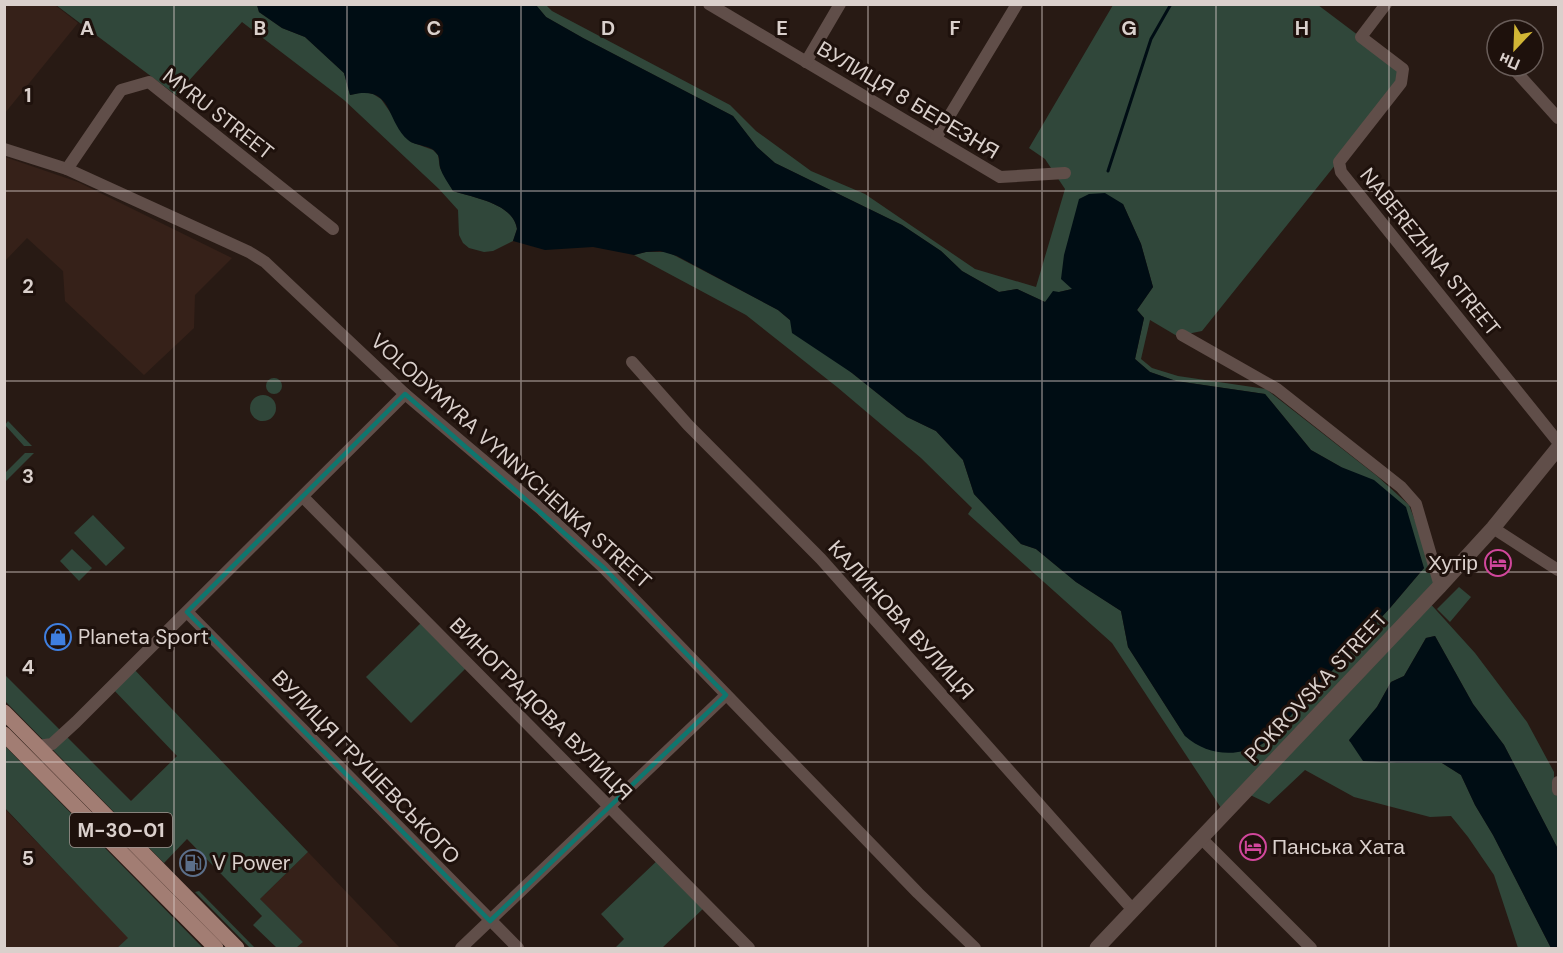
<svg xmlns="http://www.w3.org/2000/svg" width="1563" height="953" viewBox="0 0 1563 953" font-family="'DM Sans',sans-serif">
<rect width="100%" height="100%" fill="#281a14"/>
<g fill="#362119">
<polygon points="5,5 55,5 78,23 5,113"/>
<polygon points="5,157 78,182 232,258 195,295 194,328 144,375 65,301 63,271 27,238 5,261"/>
<polygon points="4,808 129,938 117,948 5,948"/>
<polygon points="308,852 400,948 296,948 303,942 260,899"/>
</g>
<g fill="#30473a">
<path d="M56 5H257L259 12 282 28 305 37 344 73 350 95 363 92 373 94 381 99 411 142 433 150 438 155 440 168 453 191C474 198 513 203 517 229L513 241 493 251 484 252 469 248 463 243 459 235 458 210 439 189 344 100 242 22 176 95Z"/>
<polygon points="536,5 546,5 552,11 730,105 756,131 811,171 865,194 975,269 1036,287 1065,189 1045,159 1029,148 1113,5 1318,5 1403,69 1401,83 1202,331 1177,336 1150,320 1141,359 1152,368 1178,376 1266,389 1377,476 1409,505 1440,586 1427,600 1475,653 1527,722 1554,772 1554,790 1558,798 1558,849 1504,745 1473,704 1435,636 1426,638 1404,676 1391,682 1377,707 1349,741 1397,763 1442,763 1461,775 1475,805 1493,835 1551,948 1518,948 1494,875 1468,837 1451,816 1430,817 1354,797 1305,770 1269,804 1246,793 1225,814 1112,643 968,514 972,508 921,458 837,387 746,315 634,255 646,252 668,252 778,310 852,373 907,417 936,431 963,460 974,494 1021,544 1036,549 1076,582 1121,611 1128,647 1185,736 1256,748 1267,741 1390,608 1424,568 1341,467 1311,450 1265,394 1176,381 1150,372 1135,359 1144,318 1137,310 1153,287 1141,244 1123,204 1072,289 1059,292 1045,302 1017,289 999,292 962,271 941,251 902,225 775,163 757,147 733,116 583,38 546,17"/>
<circle cx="274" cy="386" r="8"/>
<circle cx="263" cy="408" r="13"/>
<polygon points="8,421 32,446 24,446 5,425"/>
<polygon points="25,453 34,453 5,482 5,473"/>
<polygon points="93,515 125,548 106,566 74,533"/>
<polygon points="72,549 92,568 79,581 60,561"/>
<polygon points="1459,587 1471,597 1450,622 1437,609"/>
<polygon points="425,619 469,665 411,723 366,677"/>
<polygon points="132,667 308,852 260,899 303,942 296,948 277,948 253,925 262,916 187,839 164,863 5,701 4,674 131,801 177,756 111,687"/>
<polygon points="5,746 203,948 117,948 128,938 5,808"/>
<polygon points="660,858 707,905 662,948 615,948 624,939 601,914"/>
<polygon points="199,891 255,948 250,948 195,892"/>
</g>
<g fill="#000d14">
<path d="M257 5H536L546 17 583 38 733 116 757 147 775 163 902 225 941 251 962 271 999 292 1017 289 1045 302 1053 291 1059 292 1072 289 1061 279 1064 255 1079 199 1089 194 1105 193 1123 204 1141 244 1153 287 1137 310 1144 318 1135 359 1150 372 1176 381 1265 394 1311 450 1341 467 1374 480 1406 507 1424 568 1390 608 1267 741C1240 758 1209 757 1185 736L1128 647 1121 611 1076 582 1036 549 1021 544 974 494 963 460 936 431 907 417 852 373 792 333 790 320 778 310 677 256 660 251 646 252 634 255 593 247 545 250 513 241 517 229C513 203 474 198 453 191 449 184 442 175 440 167 439 162 440 157 437 154 431 144 416 147 408 140 385 120 394 84 350 95L344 73 305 37 282 28 259 12Z"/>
<polygon points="1435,636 1473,704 1504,745 1558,849 1558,948 1551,948 1493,835 1475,805 1461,775 1442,763 1397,763 1363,761 1349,740 1377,707 1391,682 1404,676 1426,638"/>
</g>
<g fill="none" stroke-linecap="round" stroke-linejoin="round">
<polyline stroke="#000d14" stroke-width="3" points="1108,171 1151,39 1171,4"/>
<g stroke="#604e49" stroke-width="12">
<polyline points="709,4 1000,177 1065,173"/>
<polyline points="1386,4 1361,37 1403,69 1401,83 1339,162 1341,172 1558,442"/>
<polyline points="1495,50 1497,51"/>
<polyline points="806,62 840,4"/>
<polyline points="1511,66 1558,118"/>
<polyline points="936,138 1017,4"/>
<polyline points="4,149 67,169 249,252 265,262 405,394 542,510 604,568 918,893 975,948"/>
<polyline points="67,169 121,90 149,82 333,229"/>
<polyline points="1182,335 1277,389 1401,487 1416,504 1440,586"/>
<polyline points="632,362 688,425 821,559 1133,910"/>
<polyline points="303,497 749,948"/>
<polyline points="1493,528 1558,570"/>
<polyline points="187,612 518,948"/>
<polyline points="38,746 52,744 76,722 405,394"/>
<polyline points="1558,782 1558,790"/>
<polyline points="1202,839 1311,948"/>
<polyline points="461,948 726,695"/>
</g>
<polyline stroke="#604e49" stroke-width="15" points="1097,948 1440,586 1493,528 1558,448"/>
<g stroke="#a27d73" stroke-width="15">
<polyline points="4,712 237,948"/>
<polyline points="4,734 216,948"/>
</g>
</g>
<path fill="none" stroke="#0f766e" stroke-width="4.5" stroke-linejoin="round" d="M405 394 604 568 726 695 490 921 187 612Z"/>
<path fill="none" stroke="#dad0cc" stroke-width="1.5" stroke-opacity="0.55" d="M174 4V948M347 4V948M521 4V948M695 4V948M868 4V948M1042 4V948M1216 4V948M1389 4V948M4 191H1558M4 381H1558M4 572H1558M4 762H1558"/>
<defs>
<symbol id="hotel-ring" viewBox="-11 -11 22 22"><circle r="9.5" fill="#1e110c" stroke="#d1479c" stroke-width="1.5"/><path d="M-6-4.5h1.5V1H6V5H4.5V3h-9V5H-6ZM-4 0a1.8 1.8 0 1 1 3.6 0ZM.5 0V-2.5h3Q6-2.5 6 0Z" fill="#d1479c"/></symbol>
<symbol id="shop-ring" viewBox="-11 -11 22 22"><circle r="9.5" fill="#1e110c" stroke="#3f7fe0" stroke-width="1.5"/><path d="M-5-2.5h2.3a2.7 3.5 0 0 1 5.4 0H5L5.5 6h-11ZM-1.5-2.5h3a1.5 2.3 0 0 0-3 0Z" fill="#3f7fe0"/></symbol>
<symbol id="fuel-ring" viewBox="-11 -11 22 22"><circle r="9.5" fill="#1e110c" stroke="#5c6f8a" stroke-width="1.5"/><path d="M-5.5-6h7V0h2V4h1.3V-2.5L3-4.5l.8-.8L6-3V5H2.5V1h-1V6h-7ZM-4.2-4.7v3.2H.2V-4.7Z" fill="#5c6f8a"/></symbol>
</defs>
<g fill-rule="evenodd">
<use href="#hotel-ring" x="1483" y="548" width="30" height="30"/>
<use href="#shop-ring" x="43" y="622" width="30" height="30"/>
<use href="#hotel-ring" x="1238" y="832" width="30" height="30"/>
<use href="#fuel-ring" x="178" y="848" width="30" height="30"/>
</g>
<g text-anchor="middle" stroke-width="6" stroke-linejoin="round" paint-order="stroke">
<rect fill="#1e110c" stroke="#a29792" stroke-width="1.5" x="70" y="813" width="102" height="34" rx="4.5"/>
<g font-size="20" font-weight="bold" fill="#dad0cc">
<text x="121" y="837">М-30-01</text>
</g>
<g font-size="21" fill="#dad0cc" stroke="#1e110c">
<text transform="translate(908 100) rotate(31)" y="7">ВУЛИЦЯ 8 БЕРЕЗНЯ</text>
<text transform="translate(218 114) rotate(38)" y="7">MYRU STREET</text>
<text transform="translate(1430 252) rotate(51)" y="7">NABEREZHNA STREET</text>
<text transform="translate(511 461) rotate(42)" y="7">VOLODYMYRA VYNNYCHENKA STREET</text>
<text transform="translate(901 620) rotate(48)" y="7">КАЛИНОВА ВУЛИЦЯ</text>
<text transform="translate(1316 687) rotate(-47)" y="7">POKROVSKA STREET</text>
<text transform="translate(541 709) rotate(45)" y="7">ВИНОГРАДОВА ВУЛИЦЯ</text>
<text transform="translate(366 767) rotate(46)" y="7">ВУЛИЦЯ ГРУШЕВСЬКОГО</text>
</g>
<g font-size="21" fill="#dad0cc" stroke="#1e110c" text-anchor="start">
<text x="1478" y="570" text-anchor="end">Хутір</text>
<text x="78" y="644">Planeta Sport</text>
<text x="1272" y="854">Панська Хата</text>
<text x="212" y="870">V Power</text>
</g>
</g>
<g font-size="20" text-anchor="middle" font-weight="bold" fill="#dad0cc" stroke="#1e110c" stroke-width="6" stroke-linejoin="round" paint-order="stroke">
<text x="87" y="35">A</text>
<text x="260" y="35">B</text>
<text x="434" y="35">C</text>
<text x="608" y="35">D</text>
<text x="782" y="35">E</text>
<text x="955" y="35">F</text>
<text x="1129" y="35">G</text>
<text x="1302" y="35">H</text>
<text x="28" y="102">1</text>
<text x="28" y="293">2</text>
<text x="28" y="483">3</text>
<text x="28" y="674">4</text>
<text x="28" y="865">5</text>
</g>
<rect width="1563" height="953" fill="none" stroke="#dad0cc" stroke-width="12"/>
<g transform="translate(1515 48) rotate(203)"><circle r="28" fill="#1e110c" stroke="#695d59" stroke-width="1.5"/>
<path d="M0-4.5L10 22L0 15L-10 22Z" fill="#d2b635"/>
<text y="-9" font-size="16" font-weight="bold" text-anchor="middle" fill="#dad0cc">Пн</text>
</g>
</svg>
